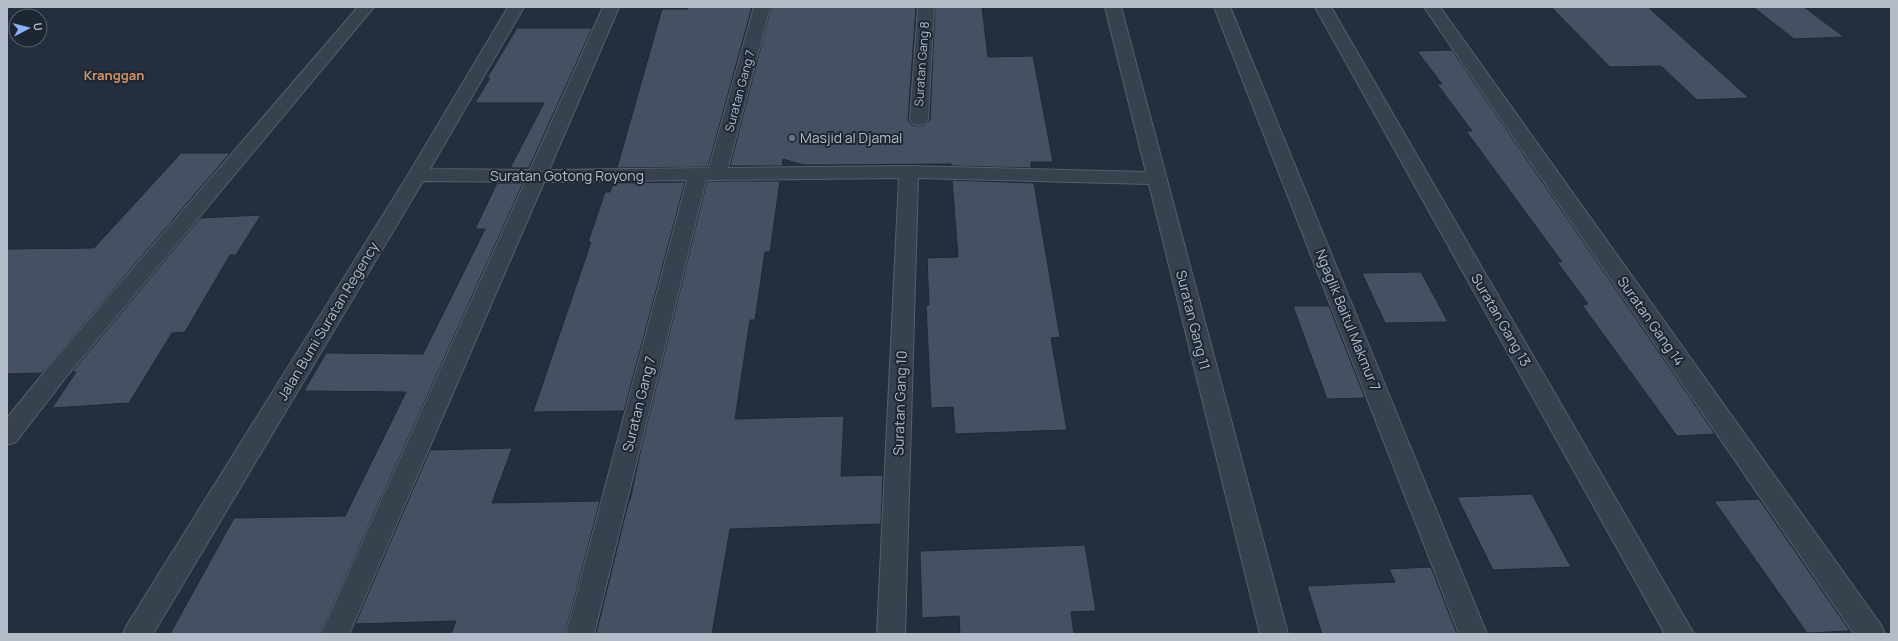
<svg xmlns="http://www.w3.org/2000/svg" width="1898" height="641" viewBox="0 0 1898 641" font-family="Manrope,sans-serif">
<rect width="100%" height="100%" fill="#242f3e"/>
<g fill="#455162" stroke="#1f2835">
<polygon points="688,7 752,7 708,167 617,168 662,9 688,9"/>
<polygon points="771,7 916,7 908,120 912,125 919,126 925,125 930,120 935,7 982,7 988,57 1033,56 1053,162 1031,162 1031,168 951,166 951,164 803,165 783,159 782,166 730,166"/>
<polygon points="1551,7 1648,7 1749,98 1697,100 1661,66 1610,67"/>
<polygon points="1753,7 1804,7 1844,37 1794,39"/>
<polygon points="517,28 592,28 529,168 510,168 544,103 475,103 490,78 487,78"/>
<polygon points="1452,50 1715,434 1677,436 1582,305 1588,304 1557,262 1562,262 1466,131 1472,131 1437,84 1442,84 1417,51"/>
<polygon points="181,153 230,153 42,373 7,374 7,249 94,248"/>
<polygon points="952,180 1034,183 1060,337 1051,338 1067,430 955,434 953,407 931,408 926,305 929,305 927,258 958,257"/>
<polygon points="707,181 780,181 770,252 765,252 755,320 750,320 735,419 844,416 841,476 883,475 881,524 730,529 712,634 596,634 629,500 630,500 642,444"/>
<polygon points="685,182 624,411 533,412 591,242 588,242 605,192 610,192 613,183"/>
<polygon points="497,183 523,183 320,634 170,634 234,518 345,516 406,392 304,391 326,353 423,354 485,229 475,229"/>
<polygon points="261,215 236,255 230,255 185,332 172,333 129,403 52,408 76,372 72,372 200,218"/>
<polygon points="1421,272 1448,322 1385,323 1362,273"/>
<polygon points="1293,306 1329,306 1365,398 1327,399"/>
<polygon points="512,448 492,503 600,501 565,634 451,634 456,621 355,624 430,450"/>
<polygon points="1532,494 1571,567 1493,570 1457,497"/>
<polygon points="1759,499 1850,631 1807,633 1714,501"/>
<polygon points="1085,545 1096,611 1071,612 1074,634 960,634 959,616 922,618 920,551"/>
<polygon points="1431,567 1457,634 1322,634 1307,586 1395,582 1389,569"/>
</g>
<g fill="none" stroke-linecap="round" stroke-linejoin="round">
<defs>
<g id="minor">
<polygon points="358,7 374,7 66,377 16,442 7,445 7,418 50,365"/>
<polygon points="508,7 524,7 430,169 530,170 603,7 619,7 549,170 709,168 754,7 770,7 728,168 909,166 1146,172 1105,7 1121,7 1288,634 1260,634 1149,184 918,178 905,634 877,634 899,178 706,180 594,634 566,634 687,180 544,182 349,634 321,634 525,182 423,181 153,634 123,634 127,625 408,175"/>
<polygon points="918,7 934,7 928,120 925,124 919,125 913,124 910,120"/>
<polygon points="1214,7 1230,7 1487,634 1459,634"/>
<polygon points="1315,7 1331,7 1694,634 1665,634"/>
<polygon points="1424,7 1440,7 1881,625 1885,634 1854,634"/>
</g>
</defs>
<use href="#minor" stroke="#565f6c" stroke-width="2"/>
<use href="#minor" fill="#38414e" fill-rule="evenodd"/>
</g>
<circle fill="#6b7280" stroke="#1d2633" stroke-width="1.5" cx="792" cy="138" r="4"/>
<g text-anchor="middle" stroke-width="4" stroke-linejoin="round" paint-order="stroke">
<g font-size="12" fill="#b4bcc9" stroke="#1d2633">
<text transform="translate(922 64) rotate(-86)" y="4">Suratan Gang 8</text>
<text transform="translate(740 91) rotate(-75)" y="4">Suratan Gang 7</text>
</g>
<g font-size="13" font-weight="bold" fill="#d59563" stroke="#1d2633">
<text x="114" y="80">Kranggan</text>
</g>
<g font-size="14" fill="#b4bcc9" stroke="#1d2633" text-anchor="start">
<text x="800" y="143">Masjid al Djamal</text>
</g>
<g font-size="14" fill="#b4bcc9" stroke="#1d2633">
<text x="567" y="181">Suratan Gotong Royong</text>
<text transform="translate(1193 320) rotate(76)" y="5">Suratan Gang 11</text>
<text transform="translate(1348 320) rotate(68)" y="5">Ngaglik Baitul Makmur 7</text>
<text transform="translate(1501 320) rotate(60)" y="5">Suratan Gang 13</text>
<text transform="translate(328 321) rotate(-59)" y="5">Jalan Bumi Suratan Regency</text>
<text transform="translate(1651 321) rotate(55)" y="5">Suratan Gang 14</text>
<text transform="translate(900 403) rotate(-88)" y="5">Suratan Gang 10</text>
<text transform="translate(639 404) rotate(-76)" y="5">Suratan Gang 7</text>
</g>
</g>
<rect width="1898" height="641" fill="none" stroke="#b4bcc9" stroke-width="16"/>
<g transform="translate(28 28) rotate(83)"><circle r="19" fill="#1d2633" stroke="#59626f"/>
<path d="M0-3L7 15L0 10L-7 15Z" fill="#8ab4f8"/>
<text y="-6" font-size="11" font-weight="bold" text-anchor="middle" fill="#b4bcc9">U</text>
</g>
</svg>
